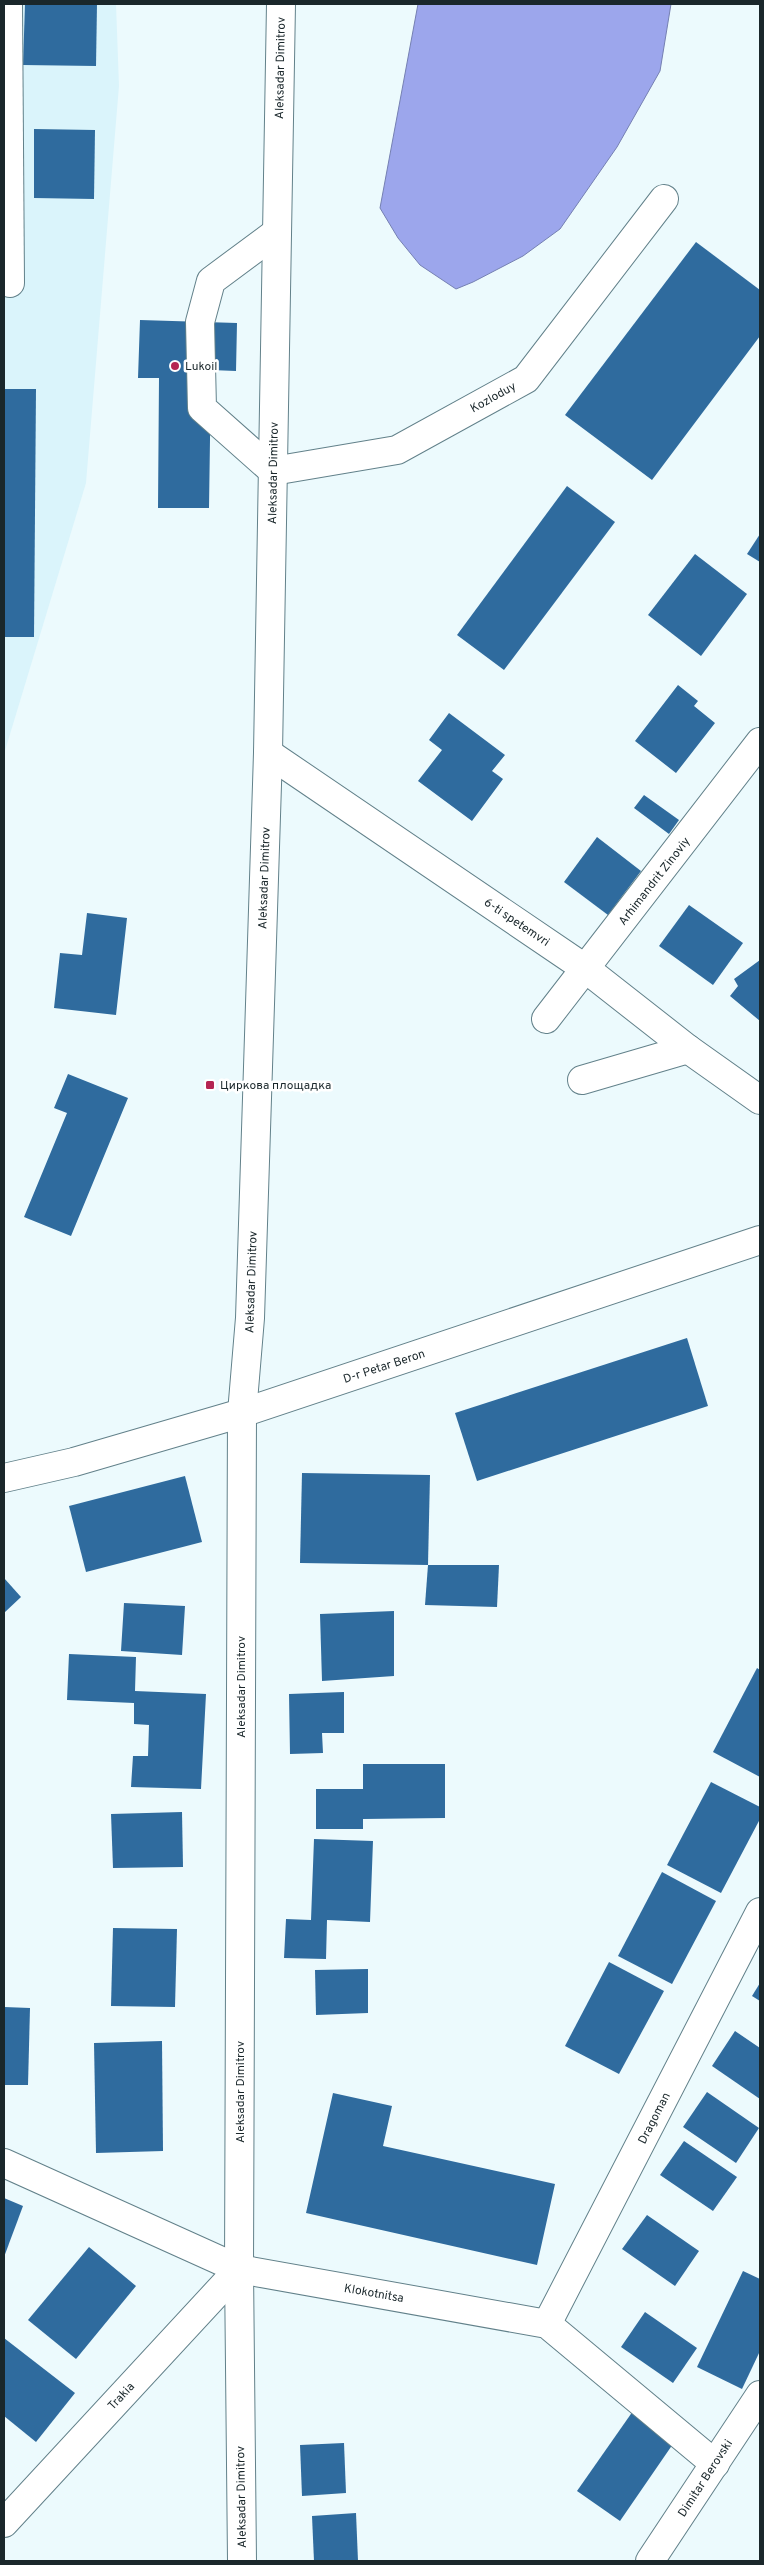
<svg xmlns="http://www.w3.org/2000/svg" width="764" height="2565" viewBox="0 0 764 2565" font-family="Overpass,sans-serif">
<rect width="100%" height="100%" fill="#ecfafd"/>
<polygon fill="#daf4fb" points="4,4 116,4 119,86 86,483 4,754"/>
<polygon fill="#9ca6ec" stroke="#7580b2" points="418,4 671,4 660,71 617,147 560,229 523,256 473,282 456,289 420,265 398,238 380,208"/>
<g fill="#2f6b9e">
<polygon points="25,4 97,4 96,66 23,65"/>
<polygon points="34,129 95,130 94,199 34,198"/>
<polygon points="696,242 760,290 760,336 652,480 565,415"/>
<polygon points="140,320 237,323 236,371 211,370 209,508 158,508 159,378 138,378"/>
<polygon points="4,389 36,389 34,637 4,637"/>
<polygon points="567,486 615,522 504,670 457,635"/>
<polygon points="760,534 760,562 747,554"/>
<polygon points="695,554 747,594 701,656 648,615"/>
<polygon points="678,685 698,701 694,706 715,723 676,773 635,741"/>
<polygon points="449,713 505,755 492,771 503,779 472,821 418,781 442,750 429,740"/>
<polygon points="644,795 679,820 669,834 634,808"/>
<polygon points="597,837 641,871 608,915 564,882"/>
<polygon points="689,905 743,943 713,985 659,946"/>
<polygon points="87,913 127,918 116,1015 54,1008 60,953 82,955"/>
<polygon points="760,960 760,1021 730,996 738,986 734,979"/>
<polygon points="68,1074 128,1098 71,1236 24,1217 67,1113 54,1108"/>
<polygon points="687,1338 708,1406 477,1481 455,1413"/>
<polygon points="302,1473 430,1475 428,1565 300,1563"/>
<polygon points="185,1476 202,1542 86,1572 69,1506"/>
<polygon points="428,1565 499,1565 497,1607 425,1605"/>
<polygon points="4,1578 21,1597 4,1613"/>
<polygon points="124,1603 185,1606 182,1655 121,1651"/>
<polygon points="394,1611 394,1676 322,1681 320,1614"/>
<polygon points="69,1654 136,1657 135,1691 206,1694 201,1789 131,1787 133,1756 148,1756 149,1725 134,1724 134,1703 67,1700"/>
<polygon points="757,1668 760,1670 760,1777 713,1752"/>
<polygon points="344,1692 344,1733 322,1733 323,1753 290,1754 289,1694"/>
<polygon points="363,1764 445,1764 445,1818 363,1819 363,1829 316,1829 316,1789 363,1789"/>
<polygon points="711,1782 760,1807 760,1819 721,1893 667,1865"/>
<polygon points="182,1812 183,1867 113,1868 111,1814"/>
<polygon points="314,1839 373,1841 370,1922 327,1920 326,1959 284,1958 286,1919 311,1920"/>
<polygon points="662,1872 716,1901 672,1984 618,1956"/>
<polygon points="113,1928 177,1929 175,2007 111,2006"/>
<polygon points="609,1962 664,1991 619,2074 565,2046"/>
<polygon points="368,1969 368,2013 316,2015 315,1970"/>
<polygon points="760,1983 760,2001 752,1996"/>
<polygon points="4,2007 30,2008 28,2085 4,2085"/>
<polygon points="735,2031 760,2048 760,2099 712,2066"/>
<polygon points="162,2041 163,2151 96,2153 94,2043"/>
<polygon points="707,2092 759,2128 736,2163 683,2127"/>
<polygon points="333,2093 392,2106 383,2146 555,2184 537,2265 306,2213"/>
<polygon points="684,2141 737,2177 713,2211 660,2175"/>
<polygon points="4,2198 23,2206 4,2257"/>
<polygon points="647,2215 699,2251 675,2286 622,2249"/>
<polygon points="89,2247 136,2286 76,2359 28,2320"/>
<polygon points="743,2271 760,2279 760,2351 742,2389 697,2367"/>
<polygon points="645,2312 697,2348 673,2383 621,2347"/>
<polygon points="4,2338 75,2393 36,2442 4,2416"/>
<polygon points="633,2411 675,2441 620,2521 577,2491"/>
<polygon points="344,2443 346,2493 302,2496 300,2445"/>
<polygon points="356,2513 358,2561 314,2561 312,2516"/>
</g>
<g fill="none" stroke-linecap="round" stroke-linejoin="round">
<defs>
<g id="minor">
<polyline points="8,4 10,283"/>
<polyline points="277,232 211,281 200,322 202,408 273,471 397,450 526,379 664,199"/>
<polyline points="268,753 586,969 688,1049 760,1100"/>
<polyline points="546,1019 760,742"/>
<polyline points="582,1080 688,1049"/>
<polyline points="4,1478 74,1462 242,1413 760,1240"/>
<polyline points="4,2163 239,2269 547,2324 715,2464"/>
<polyline points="547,2324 760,1912"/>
<polyline points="4,2523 239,2269"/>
<polyline points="242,2561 239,2269 242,1413 250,1318 268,753 281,4"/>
<polyline points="650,2561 760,2395"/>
</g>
</defs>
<use href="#minor" stroke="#62818a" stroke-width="30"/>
<use href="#minor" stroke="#fff" stroke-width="28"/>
</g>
<g fill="#b52552" stroke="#fff" stroke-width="2">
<circle cx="175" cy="366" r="5"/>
<rect x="205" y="1080" width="10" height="10" rx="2.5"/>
</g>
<g text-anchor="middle" stroke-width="5" stroke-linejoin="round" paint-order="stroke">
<g font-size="12" fill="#1a272b" stroke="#fff">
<text transform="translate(280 68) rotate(-89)" y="4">Aleksadar Dimitrov</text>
<text transform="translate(493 397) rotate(-29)" y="4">Kozloduy</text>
<text transform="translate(273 473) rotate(-89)" y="4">Aleksadar Dimitrov</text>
<text transform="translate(264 878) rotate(-88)" y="4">Aleksadar Dimitrov</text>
<text transform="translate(654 881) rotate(-52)" y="4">Arhimandrit Zinoviy</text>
<text transform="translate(517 922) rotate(34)" y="4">6-ti spetemvri</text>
<text transform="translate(251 1282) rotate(-88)" y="4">Aleksadar Dimitrov</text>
<text transform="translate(384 1366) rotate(-18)" y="4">D-r Petar Beron</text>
<text transform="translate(241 1687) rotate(-90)" y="4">Aleksadar Dimitrov</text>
<text transform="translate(240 2092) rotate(-90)" y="4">Aleksadar Dimitrov</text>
<text transform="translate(654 2118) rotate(-63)" y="4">Dragoman</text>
<text transform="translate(374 2293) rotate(10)" y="4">Klokotnitsa</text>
<text transform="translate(121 2396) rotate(-47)" y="4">Trakia</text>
<text transform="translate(705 2478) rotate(-57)" y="4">Dimitar Berovski</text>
<text transform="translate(241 2497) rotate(-91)" y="4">Aleksadar Dimitrov</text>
</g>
<g font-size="12" fill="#1a272b" stroke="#fff" text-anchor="start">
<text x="185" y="370">Lukoil</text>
<text x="220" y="1089">Циркова площадка</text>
</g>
</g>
<rect width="764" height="2565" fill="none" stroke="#1a272b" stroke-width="10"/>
</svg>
